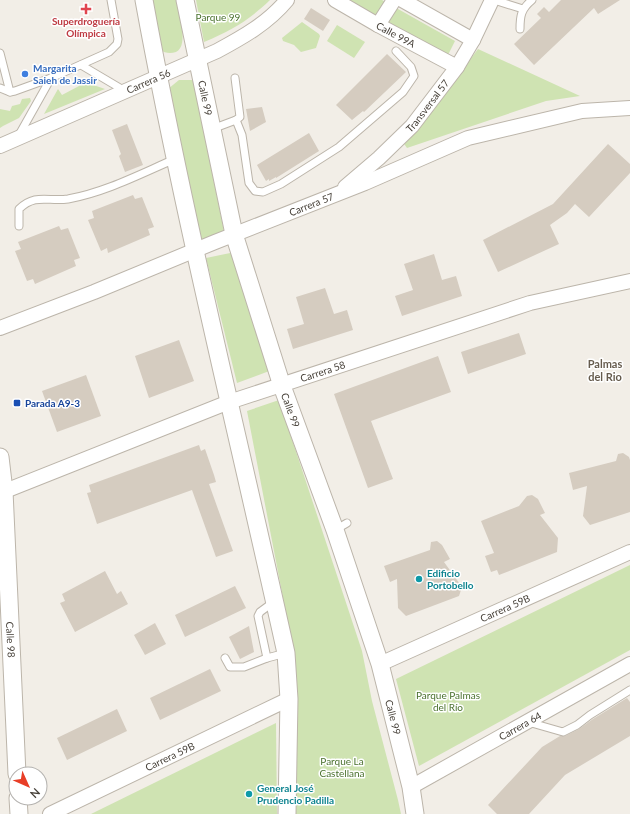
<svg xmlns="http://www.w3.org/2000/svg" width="630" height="814" viewBox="0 0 630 814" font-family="Lato,sans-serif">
<rect width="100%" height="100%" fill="#f2eee7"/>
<g fill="#cfe3b2">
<path d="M150 0H176C178 12 190 45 176 52 170 54 165 53 160 50Z"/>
<path d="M196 0H270C248 21 232 30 204 42Z"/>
<polygon points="348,0 382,0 455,41 447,57"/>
<polygon points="302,22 319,34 320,36 316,48 301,52 294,45 283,41 282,38"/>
<polygon points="337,25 365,42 354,58 327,41"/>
<polygon points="478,49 580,96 546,101 407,148 402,141 442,97"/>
<polygon points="76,79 105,89 44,114 58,89 62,95 79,86"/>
<polygon points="179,80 193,80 224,231 200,241 168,89"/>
<polygon points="30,98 31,101 19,118 3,126 0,128 0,109 10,111 12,106 20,104 22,99"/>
<polygon points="235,252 272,370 237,383 206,258"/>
<polygon points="279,400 362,651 372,701 398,800 401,814 295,814 295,660 247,411"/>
<polygon points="630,565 630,650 419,766 396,679"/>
<polygon points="276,723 277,814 91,814"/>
</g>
<g fill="#d5ccc0">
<polygon points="561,0 620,0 598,14 594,8 534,65 514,44 541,18 537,14 544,7 549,12"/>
<polygon points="311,8 330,20 323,31 304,19"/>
<polygon points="387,54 406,72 364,112 363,111 352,120 336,105"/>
<polygon points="262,107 266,122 250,131 246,109"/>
<polygon points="127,124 143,165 125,172 119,156 121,154 112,130"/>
<polygon points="309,133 319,151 276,178 276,177 269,181 269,179 266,181 257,165"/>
<polygon points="608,144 630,164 630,173 589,217 575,204 567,213 550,225 559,244 498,272 483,240 553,204"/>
<polygon points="133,195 135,199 142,197 154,227 148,229 150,235 108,253 107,248 101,251 88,220 94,218 92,211"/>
<polygon points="59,226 61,230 68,228 80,258 74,260 76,266 35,284 33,279 27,281 15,251 21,249 18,242"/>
<polygon points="434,254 442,280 456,276 462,296 402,316 395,296 413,290 404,264"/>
<polygon points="325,288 334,314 347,310 353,330 293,349 287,329 304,324 296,297"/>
<polygon points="519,333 526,354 468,374 461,352"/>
<polygon points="179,340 194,381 149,398 135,356"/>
<polygon points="438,356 451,392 371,421 393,479 368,488 334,394"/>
<polygon points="86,375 101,416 57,432 42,391"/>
<polygon points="199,445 201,451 205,449 214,475 216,482 209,484 233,551 216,557 192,490 97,524 87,493 91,492 89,485"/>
<polygon points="623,453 629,457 630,460 630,512 590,525 583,516 587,486 573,490 569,473 616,461 618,454"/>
<polygon points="532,495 538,499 545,513 540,515 558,538 557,552 499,575 497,570 491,572 485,556 494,553 481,521 519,506 527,496"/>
<polygon points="437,541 442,545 450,559 444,562 462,587 459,596 406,616 398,608 397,579 390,582 384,566 430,550 431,542"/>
<polygon points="105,571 117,594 121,591 128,604 75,632 60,603 65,601 62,594"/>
<polygon points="235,586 246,608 185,637 175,615"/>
<polygon points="155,623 166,644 145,655 134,635"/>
<polygon points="249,626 254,652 240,659 229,637"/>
<polygon points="210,669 221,691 160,720 150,698"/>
<polygon points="627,698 630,702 630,736 565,775 529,814 497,814 488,805 542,747 560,736 565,736 579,729 593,719"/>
<polygon points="117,709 127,731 67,760 57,738"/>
</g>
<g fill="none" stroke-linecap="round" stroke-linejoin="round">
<defs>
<g id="service">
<polyline points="494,0 523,9"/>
<path d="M520 29C520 16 521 9 532 0"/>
<polyline points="0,53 10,92"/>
<polyline points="81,65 125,91"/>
<polyline points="0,88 10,92 15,91 51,78 109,52 117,44 118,39 111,0"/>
<polyline points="236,120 242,135 249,183 255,191 263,192 281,184 339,147 403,92 414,76 411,67 396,51"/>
<polyline points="212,129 236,120 240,117 235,78"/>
<polyline points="19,135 51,78"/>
<path d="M19 226V209C36 193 48 202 68 199 106 192 140 174 175 159"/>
<polyline points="335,530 347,523"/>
<polyline points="225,658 230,667 244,667 267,658 286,653"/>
<polyline points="267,658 258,616 260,612 275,601"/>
<polyline points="528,722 563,732 577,725 590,715 630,690"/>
</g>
<g id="minor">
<path id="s1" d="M335 0 378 25 457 67"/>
<polyline points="402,0 473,40"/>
<polyline points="378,25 394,0"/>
<path id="s2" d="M0 146 217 51C243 37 268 23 287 0"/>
<path id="s3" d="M345 187 379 158 412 126 457 67 473 40 492 0"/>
<path id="s4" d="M0 328 94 292 215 242 365 183 468 138 582 111 630 108"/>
<path id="s5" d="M0 493 229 402 530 303 630 281"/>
<path id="s6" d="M380 664 630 552"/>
<path id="s7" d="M411 787 630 664"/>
<path id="s8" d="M50 814 289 699"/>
</g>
<g id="tertiary">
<path d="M144 0C184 219 238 435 286 653L289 699 287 814"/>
<path id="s9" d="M185 0 234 234 282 386 335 530 380 664 411 787 415 814"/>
<path id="s10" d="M0 457 4 491 17 774"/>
<polyline points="18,798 19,814"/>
</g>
</defs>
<use href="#service" stroke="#bcb5aa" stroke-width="9"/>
<use href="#minor" stroke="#bcb5aa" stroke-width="16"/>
<use href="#tertiary" stroke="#bcb5aa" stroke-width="19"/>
<use href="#service" stroke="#fff" stroke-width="7"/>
<use href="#minor" stroke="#fff" stroke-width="14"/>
<use href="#tertiary" stroke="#fff" stroke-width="17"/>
</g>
<path fill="#e0444e" stroke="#fff" stroke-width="1.5" d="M84 3h4v4h4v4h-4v4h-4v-4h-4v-4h4z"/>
<circle fill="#3f7fe0" stroke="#fff" stroke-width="1.5" cx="25" cy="74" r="4"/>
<rect fill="#1a4fb4" stroke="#fff" stroke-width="1.5" x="13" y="399" width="8" height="8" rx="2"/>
<g fill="#0f9aa8" stroke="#fff" stroke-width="1.5">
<circle cx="419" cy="579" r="4"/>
<circle cx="249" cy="794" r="4"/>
</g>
<g text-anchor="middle" stroke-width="3" stroke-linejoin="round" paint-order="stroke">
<g font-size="10" fill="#4a712e" stroke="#fff">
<text x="218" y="21">Parque 99</text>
<text x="448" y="699">Parque Palmas<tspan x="448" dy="12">del Río</tspan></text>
<text x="342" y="765">Parque La<tspan x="342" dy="12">Castellana</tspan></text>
</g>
<g font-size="10" font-weight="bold" fill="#be3a42" stroke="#fff">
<text x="86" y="25">Superdroguería<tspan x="86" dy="12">Olímpica</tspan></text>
</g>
<g font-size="10" fill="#443e36" stroke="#fff">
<text dy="4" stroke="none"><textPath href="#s1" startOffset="70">Calle 99A</textPath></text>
<text dy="4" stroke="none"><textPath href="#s2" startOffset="162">Carrera 56</textPath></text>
<text dy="4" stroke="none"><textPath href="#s9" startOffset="100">Calle 99</textPath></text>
<text dy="4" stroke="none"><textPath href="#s3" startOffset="116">Transversal 57</textPath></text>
<text dy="4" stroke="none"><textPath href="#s4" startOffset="335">Carrera 57</textPath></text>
<text dy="4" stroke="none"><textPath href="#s5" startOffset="345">Carrera 58</textPath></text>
<text dy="4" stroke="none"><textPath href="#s9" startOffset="424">Calle 99</textPath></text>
<text dy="4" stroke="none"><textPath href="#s6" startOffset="137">Carrera 59B</textPath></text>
<text dy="4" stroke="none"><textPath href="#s10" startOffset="183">Calle 98</textPath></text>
<text dy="4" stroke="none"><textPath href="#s9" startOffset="748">Calle 99</textPath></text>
<text dy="4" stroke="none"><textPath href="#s7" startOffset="125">Carrera 64</textPath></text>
<text dy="4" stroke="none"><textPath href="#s8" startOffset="133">Carrera 59B</textPath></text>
</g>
<g font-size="10" font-weight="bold" fill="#366cbe" stroke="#fff" text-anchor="start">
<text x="33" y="72">Margarita<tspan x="33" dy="12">Saieh de Jassir</tspan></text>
</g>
<g font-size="10" font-weight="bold" fill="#164399" stroke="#fff" text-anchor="start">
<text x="25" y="407">Parada A9-3</text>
</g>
<g font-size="10" font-weight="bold" fill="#0d838f" stroke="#fff" text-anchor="start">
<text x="427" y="577">Edificio<tspan x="427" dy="12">Portobello</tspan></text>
<text x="257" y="792">General José<tspan x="257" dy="12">Prudencio Padilla</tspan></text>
</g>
<g font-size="11" font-weight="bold" fill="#665c4e" stroke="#fff">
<text x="605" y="368">Palmas<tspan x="605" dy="13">del Rio</tspan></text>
</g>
</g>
<g transform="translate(28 786) rotate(135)"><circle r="19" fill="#ffffff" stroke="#b4b2af"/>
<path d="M0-3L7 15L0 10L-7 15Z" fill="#e83e27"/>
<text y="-6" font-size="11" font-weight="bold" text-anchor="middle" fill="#443e36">N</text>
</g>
</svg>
